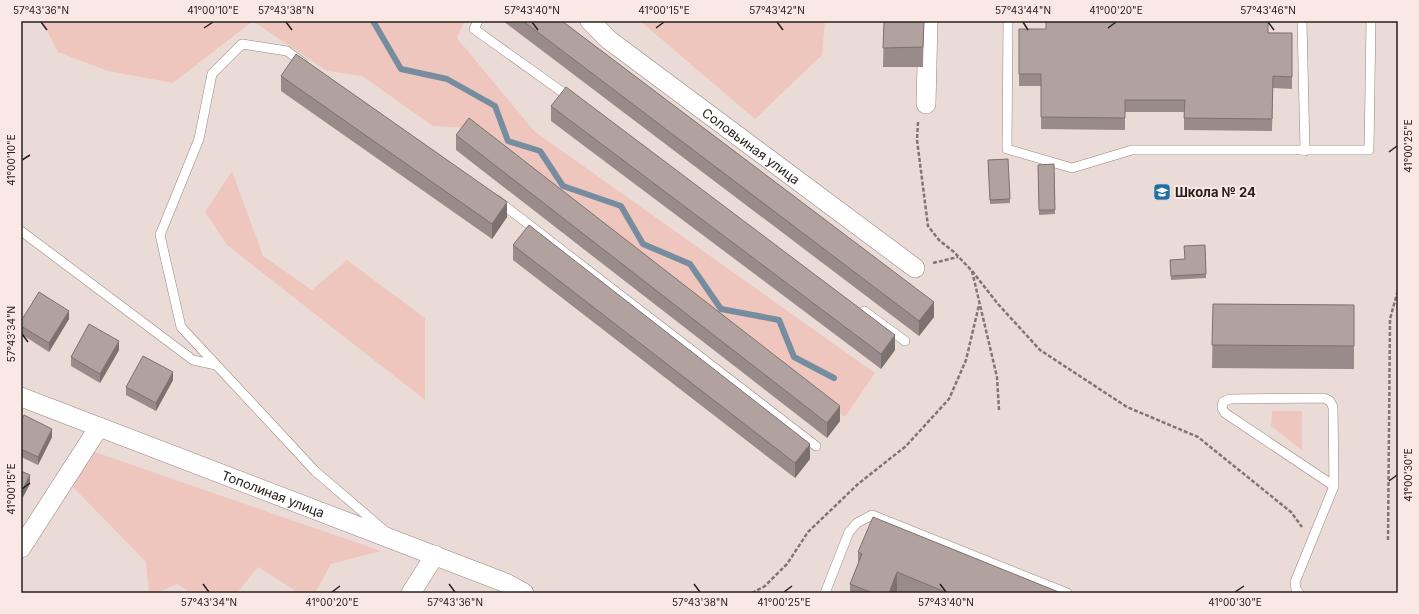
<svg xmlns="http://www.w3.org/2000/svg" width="1419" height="614" viewBox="0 0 1419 614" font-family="Inter,sans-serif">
<rect width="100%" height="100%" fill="#ebdbd7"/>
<g fill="#eec6be">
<polygon points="42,21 465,21 457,38 534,131 875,373 845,417 469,128 433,126 362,76 327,71 253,21 173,83 108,71 58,52"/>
<polygon points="640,21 825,21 822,55 755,119"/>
<polygon points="232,171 263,256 312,290 347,260 425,318 425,400 227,245 205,212"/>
<polygon points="1272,411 1302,411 1302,450 1271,426"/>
<polygon points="86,449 381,551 331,564 315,593 299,593 258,567 237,593 191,593 177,584 157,593 149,593 146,562 70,484"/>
</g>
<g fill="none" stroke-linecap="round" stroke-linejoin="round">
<polyline stroke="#768c9f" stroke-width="6" points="373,21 401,69 447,79 495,106 508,141 540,151 563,186 621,206 643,244 690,264 721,309 779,320 794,357 834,378"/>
<defs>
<g id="lane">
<polyline points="478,21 474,29 572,99"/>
<polyline points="1008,21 1007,149 1072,168 1132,150 1369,150 1371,21"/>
<polyline points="1302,21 1305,151"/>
<polyline points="303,63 287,51 242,44 212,74 199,139 160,235 181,327 315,471 385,531"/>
<polyline points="497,200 816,446"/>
<polyline points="21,231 193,360 216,365"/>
<polyline points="864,311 905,341"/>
<polyline points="825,593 849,532 857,523 872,515 1067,593"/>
<polyline points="1299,593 1296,589 1295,582 1334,486 1333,407 1330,401 1324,398 1230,399 1223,402 1222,408 1225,413 1334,486"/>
</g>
<g id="street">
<path id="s1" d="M590 21 609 40 915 268"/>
<polyline points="926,104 928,21"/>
<path id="s2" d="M21 397 506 583 524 593"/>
<polyline points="21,548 99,427"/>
<polyline points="411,593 435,555"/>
</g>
</defs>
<use href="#lane" stroke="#948582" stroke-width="10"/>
<use href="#street" stroke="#948582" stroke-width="20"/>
<g stroke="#807673" stroke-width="2.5" stroke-dasharray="4 2" stroke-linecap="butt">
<polyline points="918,122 917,140 928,226 939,240 954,252 972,271 997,377 999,410"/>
<polyline points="933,263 958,257"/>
<polyline points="972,271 998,304 1040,350 1127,407 1198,437 1291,512 1302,527"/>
<polyline points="1388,540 1390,319 1398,290"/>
<polyline points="752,593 765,586 787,564 808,532 858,484 906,446 949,399 966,360 979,305"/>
</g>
<use href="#lane" stroke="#fff" stroke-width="9"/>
<use href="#street" stroke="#fff" stroke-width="19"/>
</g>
<g fill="#998b89">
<polygon points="503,21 562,21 934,317 919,336"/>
<polygon points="884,21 924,21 923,67 883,67"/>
<polygon points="1019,29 1292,33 1292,89 1273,88 1272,131 1184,130 1184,112 1125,112 1125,130 1041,129 1041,86 1019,86"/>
<polygon points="281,76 507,217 492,239 281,91"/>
<polygon points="551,106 895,350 881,369 551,121"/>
<polygon points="456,135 840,421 827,438 456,150"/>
<polygon points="1008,159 1010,203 990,204 988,160"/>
<polygon points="1054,164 1055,214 1039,215 1038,165"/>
<polygon points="513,245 810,459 795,478 513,260"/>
<polygon points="1205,245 1206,278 1171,280 1170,260 1184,259"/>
<polygon points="1213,304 1354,305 1354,369 1212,368"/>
<polygon points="69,319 49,352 21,334 21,321"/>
<polygon points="119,350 100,383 71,366 71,357"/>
<polygon points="173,380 156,411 126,395 126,387"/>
<polygon points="21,421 52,437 38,465 21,457"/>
<polygon points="858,552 1061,593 850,593 850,584 858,564"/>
</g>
<g fill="#7d716f">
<polygon points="507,202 507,217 492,239 492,224"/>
<polygon points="934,302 934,317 919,336 919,321"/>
<polygon points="69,311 69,319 49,352 49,343"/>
<polygon points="895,335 895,350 881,369 881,354"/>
<polygon points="119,341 119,350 100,383 100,374"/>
<polygon points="173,372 173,380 156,411 156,403"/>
<polygon points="840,406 840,421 827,438 827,423"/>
<polygon points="52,429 52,437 38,465 38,457"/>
<polygon points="810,444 810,459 795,478 795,463"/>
<polygon points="30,475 30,484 21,501 21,492"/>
<polygon points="897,572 897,593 889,593"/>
</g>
<g fill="#b2a29f" stroke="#7d716f">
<polygon points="523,21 562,21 934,302 919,321"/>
<polygon points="884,21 924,21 923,47 883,48"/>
<polygon points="1046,21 1268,21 1268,33 1292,33 1292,77 1273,76 1272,119 1184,118 1185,100 1125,100 1125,118 1041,117 1041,74 1019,74 1019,29 1046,29"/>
<polygon points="296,54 507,202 492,224 281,76"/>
<polygon points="566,87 895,335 881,354 551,106"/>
<polygon points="469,118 840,406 827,423 456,135"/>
<polygon points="1008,159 1010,199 990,200 988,160"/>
<polygon points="1054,164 1055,210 1039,210 1038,165"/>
<polygon points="529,225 810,444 795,463 513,245"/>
<polygon points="1205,245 1206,274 1171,276 1170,260 1185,259 1184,246"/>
<polygon points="39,292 69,311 49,343 21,326 21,321"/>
<polygon points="1213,304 1354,305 1354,346 1212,345"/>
<polygon points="89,324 119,341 100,374 71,357"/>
<polygon points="143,356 173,372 156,403 126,387"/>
<polygon points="24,415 52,429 38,457 21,449 21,421"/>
<polygon points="21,471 30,475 21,492"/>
<polygon points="873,517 1061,593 948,593 897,572 889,593 873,593 850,584 862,554 858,552"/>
</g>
<path fill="none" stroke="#26201e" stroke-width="1.5" d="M41 22 47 30M286 22 292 30M532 22 538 30M777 22 783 30M1023 22 1028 30M1268 22 1274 30M204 28 213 22M656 28 664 22M1108 28 1116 22M1389 152 1397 146M22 160 30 155M22 334 28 342M1389 481 1397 475M22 489 30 483M203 584 209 592M449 584 455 592M694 584 700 592M940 584 946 592M332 592 340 586M784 592 792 586M1235 592 1244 586"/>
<defs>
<symbol id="school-square" viewBox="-11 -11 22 22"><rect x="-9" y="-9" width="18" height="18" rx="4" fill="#226fa1" stroke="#f9e8e4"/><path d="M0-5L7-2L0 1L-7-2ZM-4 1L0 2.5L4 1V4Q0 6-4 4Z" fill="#fff"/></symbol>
</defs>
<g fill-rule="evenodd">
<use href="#school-square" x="1152" y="182" width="20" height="20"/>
</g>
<g text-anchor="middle" stroke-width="4" stroke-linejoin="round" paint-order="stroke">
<g font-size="13" fill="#26201e" stroke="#f9e8e4">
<text dy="5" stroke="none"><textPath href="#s1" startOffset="204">Соловьиная улица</textPath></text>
<text dy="5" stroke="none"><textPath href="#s2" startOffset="270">Тополиная улица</textPath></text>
</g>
<g font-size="13" font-weight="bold" fill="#26201e" stroke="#f9e8e4" text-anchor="start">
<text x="1175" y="197">Школа № 24</text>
</g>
</g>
<rect width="1419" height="614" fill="none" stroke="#f9e8e4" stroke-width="44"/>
<rect x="22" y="22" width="1375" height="570" fill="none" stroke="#26201e" stroke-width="1.5"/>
<g font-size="10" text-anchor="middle" fill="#26201e">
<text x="41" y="14">57°43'36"N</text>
<text x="213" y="14">41°00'10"E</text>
<text x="286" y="14">57°43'38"N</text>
<text x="532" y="14">57°43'40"N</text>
<text x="664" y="14">41°00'15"E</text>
<text x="777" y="14">57°43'42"N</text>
<text x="1023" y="14">57°43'44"N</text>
<text x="1116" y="14">41°00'20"E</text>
<text x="1268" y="14">57°43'46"N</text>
<text transform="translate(1408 146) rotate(-90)" y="4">41°00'25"E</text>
<text transform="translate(11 160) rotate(-90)" y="4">41°00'10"E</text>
<text transform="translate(11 334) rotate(-90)" y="4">57°43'34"N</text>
<text transform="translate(1408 475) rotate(-90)" y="4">41°00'30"E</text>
<text transform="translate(11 489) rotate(-90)" y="4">41°00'15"E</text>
<text x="209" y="606">57°43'34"N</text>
<text x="332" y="606">41°00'20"E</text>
<text x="455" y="606">57°43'36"N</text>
<text x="700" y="606">57°43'38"N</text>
<text x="784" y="606">41°00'25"E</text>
<text x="946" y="606">57°43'40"N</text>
<text x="1235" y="606">41°00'30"E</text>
</g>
</svg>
